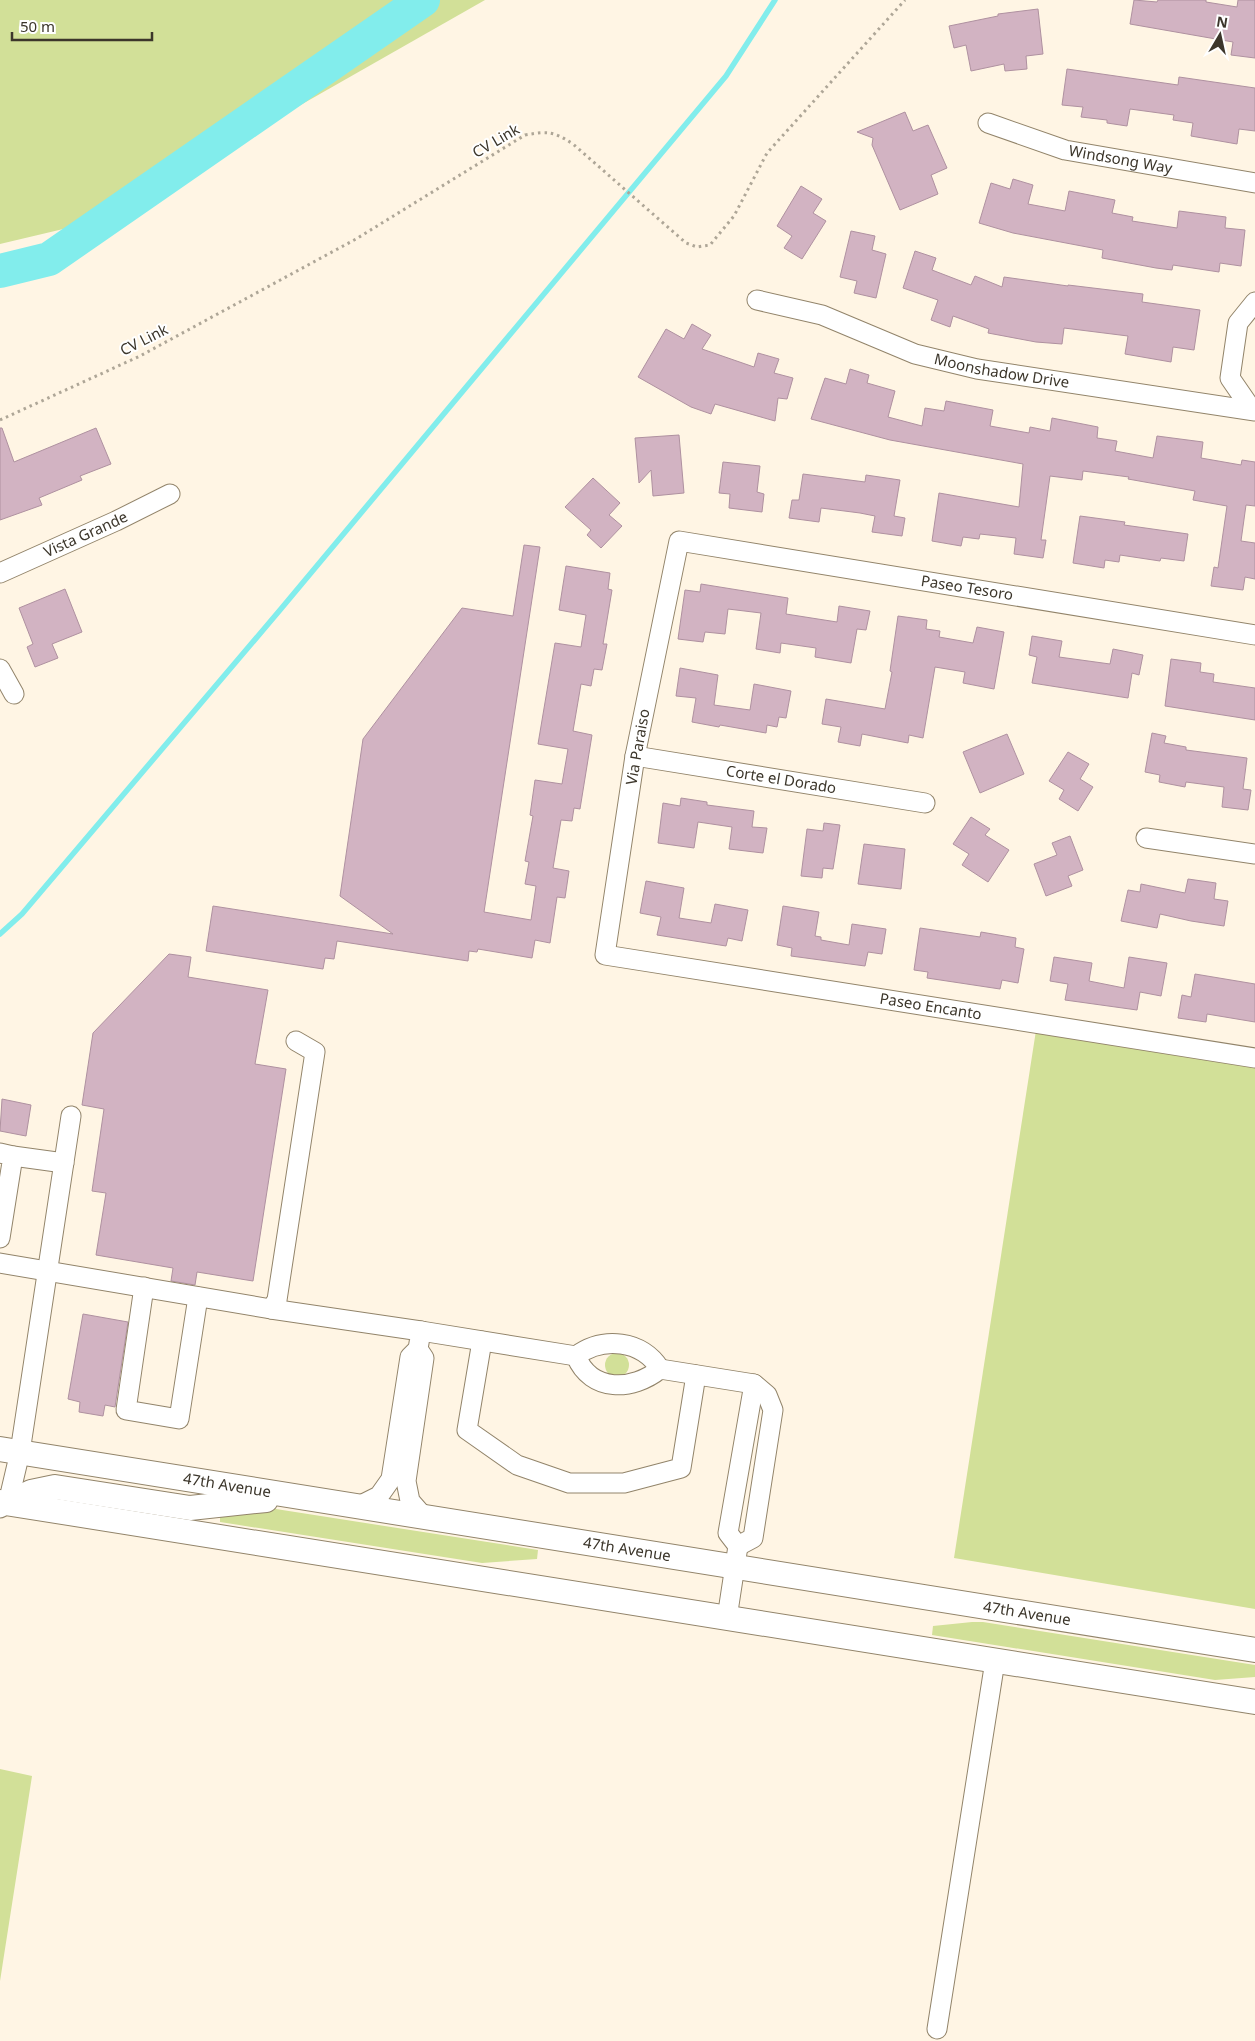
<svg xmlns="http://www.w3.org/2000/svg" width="1255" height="2041" viewBox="0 0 1255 2041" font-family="'Noto Sans',sans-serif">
<rect width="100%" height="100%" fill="#fff5e4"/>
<g fill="#d2e098">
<polygon points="0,0 485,0 97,221 0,244"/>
<polygon points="1037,1024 1255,1058 1255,1609 954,1558"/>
<circle cx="617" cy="1365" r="12"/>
<polygon points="262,1508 276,1509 538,1550 537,1559 482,1563 220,1522 220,1512"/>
<polygon points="972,1622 983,1622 1255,1665 1255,1677 1215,1680 932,1635 933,1626"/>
<polygon points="0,1769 32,1776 0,1981"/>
</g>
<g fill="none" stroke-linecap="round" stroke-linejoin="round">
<polyline stroke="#82edec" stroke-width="5.5" points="0,934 22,914 280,610 726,76 775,0"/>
<polyline stroke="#82edec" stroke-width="34" points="0,271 49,259 423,0"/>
</g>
<g fill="#d2b3c2" stroke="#af91a0">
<polygon points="1134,0 1157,2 1158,0 1206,0 1206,2 1237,7 1238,0 1255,0 1255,58 1231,55 1233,42 1130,24"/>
<polygon points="1038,9 1043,54 1026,56 1027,69 1005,71 1004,64 971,71 966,45 954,48 949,26 998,16 998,14"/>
<polygon points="1067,69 1178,85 1179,77 1255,88 1255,131 1239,129 1237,144 1191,136 1193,123 1173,120 1174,115 1130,109 1127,126 1107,123 1107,120 1081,117 1083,107 1062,105"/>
<polygon points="905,112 913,131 928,125 947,168 931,175 938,194 900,210 872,145 873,138 857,132"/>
<polygon points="1013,179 1033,185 1028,204 1065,211 1069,191 1115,200 1112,213 1133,217 1132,221 1177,228 1179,211 1226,217 1225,228 1245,230 1241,266 1220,263 1219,272 1173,265 1172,270 1156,268 1102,258 1103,250 1013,233 979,223 991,183 1010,189"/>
<polygon points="801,186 822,199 813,213 826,221 802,259 784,248 792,236 777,226"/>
<polygon points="851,231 875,236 872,250 886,254 876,298 854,293 857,281 840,277"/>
<polygon points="915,251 936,258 932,270 971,285 975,276 1002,287 1004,277 1068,286 1068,285 1143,294 1142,302 1200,310 1194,350 1173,347 1171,362 1125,354 1128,336 1064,328 1062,344 1036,342 988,333 989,329 953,316 950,327 931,320 938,300 903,288"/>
<polygon points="692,324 711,335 702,349 754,367 758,353 779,359 774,373 793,378 787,399 778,398 775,421 715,404 711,414 691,407 638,377 666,329 684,339"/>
<polygon points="850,369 869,375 867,383 895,391 888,417 922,426 925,408 944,411 946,401 993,410 990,426 1029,433 1030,427 1050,431 1052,418 1098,427 1097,438 1117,441 1115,451 1153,458 1157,436 1203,442 1201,458 1241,465 1242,460 1255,462 1255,506 1246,505 1241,541 1255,543 1255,579 1245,577 1243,590 1211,586 1214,567 1218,568 1227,506 1193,500 1195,491 1128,479 1129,477 1083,471 1082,480 1050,476 1041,540 1046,540 1043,558 1014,554 1016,538 980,534 979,539 963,537 961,546 932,541 939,493 1019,507 1023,464 890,440 811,419 825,378 846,384"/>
<polygon points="0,428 2,428 14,462 96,428 111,464 80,476 82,480 39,498 42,505 0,520"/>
<polygon points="679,435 684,493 653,496 651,470 639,483 635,438"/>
<polygon points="723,462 760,466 757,492 764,494 762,512 729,508 730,494 719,493"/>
<polygon points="803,474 865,482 866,475 900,480 894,516 905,518 902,536 872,532 875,516 860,513 821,508 819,522 789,518 792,500 799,500"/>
<polygon points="593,478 620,503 609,515 622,526 601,548 587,535 591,530 565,507"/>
<polygon points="1080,516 1125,522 1124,525 1188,534 1184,561 1161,558 1160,561 1120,555 1119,562 1105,560 1104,568 1073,563"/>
<polygon points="524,545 540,547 484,912 531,920 536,886 525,884 529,862 525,861 533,816 530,815 535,780 562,784 568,749 538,744 555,643 581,647 586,615 559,610 566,566 610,573 608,589 612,590 603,644 607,644 602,670 594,669 591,686 581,684 573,731 592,735 580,809 574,808 572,821 561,820 553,868 569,871 565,898 557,897 550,943 535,940 532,958 478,949 477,952 469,951 468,961 337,941 334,959 325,958 323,969 206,951 213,906 393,934 340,896 363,739 462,608 513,616"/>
<polygon points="701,584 788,598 786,614 837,622 839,606 870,611 866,630 857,629 851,663 815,657 816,648 781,643 780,653 756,649 761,613 728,609 725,634 705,632 703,642 678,639 685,590 700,592"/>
<polygon points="65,589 82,632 52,644 58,658 35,667 27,647 33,644 19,608"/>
<polygon points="898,616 927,620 926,629 940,631 939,637 973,643 977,627 1004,632 994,689 963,683 965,672 935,667 923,738 909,735 908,743 862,734 860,746 838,742 841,727 822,724 826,699 885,709 892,672 890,671"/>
<polygon points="1032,636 1062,641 1059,657 1110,664 1113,649 1143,655 1139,675 1132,673 1128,698 1032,683 1037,657 1029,655"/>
<polygon points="1171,659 1201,663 1200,672 1214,674 1213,682 1255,688 1255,720 1165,706"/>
<polygon points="680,668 718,675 714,705 750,710 754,684 791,691 786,718 779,717 777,727 767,725 766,733 720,725 719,727 692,722 696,698 676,696"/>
<polygon points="1152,733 1166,736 1164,743 1186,747 1186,750 1247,758 1243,789 1251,790 1248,810 1222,807 1224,787 1186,782 1185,787 1159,782 1160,775 1145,772"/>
<polygon points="1007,734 1024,774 980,793 963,752"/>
<polygon points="1068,752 1089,764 1080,779 1093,787 1078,811 1059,799 1064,790 1049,781"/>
<polygon points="681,798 707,802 707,805 754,811 752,827 767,828 763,853 729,849 732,827 698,822 694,848 658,843 663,803 680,806"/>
<polygon points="971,817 990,829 985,835 1009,850 988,882 962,865 969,854 953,844"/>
<polygon points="824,823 840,825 833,869 823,868 822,878 801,876 807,829 823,831"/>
<polygon points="1070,836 1083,870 1068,876 1072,886 1046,896 1034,864 1057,855 1052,843"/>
<polygon points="864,844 905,849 901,889 858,884"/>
<polygon points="1188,879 1216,883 1214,899 1228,901 1224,926 1191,921 1160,914 1157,928 1121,921 1128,890 1140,892 1141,884 1185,893"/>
<polygon points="646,881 684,888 679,918 711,923 715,904 748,910 742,941 728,938 726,946 657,935 661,917 640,913"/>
<polygon points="783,906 819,912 815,936 821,937 821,940 849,945 852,924 886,929 882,954 868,952 865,966 791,956 792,948 777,945"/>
<polygon points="920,928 980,937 981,932 1016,938 1015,947 1024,949 1018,983 1002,980 1000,989 927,978 928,972 914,970"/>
<polygon points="169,954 191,957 188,977 268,990 255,1064 286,1069 253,1281 197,1272 195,1285 171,1281 173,1268 96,1255 106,1193 92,1191 104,1109 82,1105 93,1033"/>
<polygon points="1054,957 1092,963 1089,981 1124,988 1129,957 1167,963 1161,996 1140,992 1137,1010 1065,1000 1068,984 1050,981"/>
<polygon points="1195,974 1255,984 1255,1022 1207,1014 1206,1022 1178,1018 1182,995 1191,997"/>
<polygon points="2,1099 31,1105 26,1136 0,1131"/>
<polygon points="83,1314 128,1322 115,1407 105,1405 103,1416 79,1412 80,1402 68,1399"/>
</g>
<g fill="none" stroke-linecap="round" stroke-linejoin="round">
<defs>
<g id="minor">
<path id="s1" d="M988 123 1065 150 1255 183"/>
<path id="s2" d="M757 300 822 315 915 354 977 369 1255 411"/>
<polyline points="1252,410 1230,378 1238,323 1255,302"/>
<path id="s3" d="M0 573 116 521 170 494"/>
<path id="s4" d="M1255 635 679 541 635 756 605 955 1255 1058"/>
<polyline points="0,669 14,694"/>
<path id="s5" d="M635 756 925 803"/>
<polyline points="1146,838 1255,854"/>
<polyline points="0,1153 13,1156 0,1238"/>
<polyline points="13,1156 64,1163"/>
<polyline points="0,1263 271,1309 277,1300 315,1052 296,1041"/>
<polyline points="144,1287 126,1410 179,1419 198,1297"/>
<polyline points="271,1309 421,1331 418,1349 410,1357 391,1479 379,1496 359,1506"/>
<path d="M421 1331 576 1356C603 1336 642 1340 660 1369"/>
<polyline points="482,1341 467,1430 517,1465 569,1483 624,1483 681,1468 696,1375"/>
<polyline points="418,1349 424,1358 406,1481 410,1501 424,1517"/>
<path d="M576 1356C591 1393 633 1391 660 1369L754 1384 767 1395 773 1410 753 1538 738 1546"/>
<polyline points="0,1508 8,1503 20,1452 71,1116"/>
<polyline points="727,1618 738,1546 728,1533 754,1384"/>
<polyline points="937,2029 995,1661"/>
</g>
<g id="major">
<path id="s6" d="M0 1449 1255 1650"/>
<polyline points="0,1502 1255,1702"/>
<polyline points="8,1503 31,1492 55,1487 190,1508 266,1500"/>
</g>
</defs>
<use href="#minor" stroke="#92846a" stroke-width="21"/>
<use href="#major" stroke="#92846a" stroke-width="26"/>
<path stroke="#aea697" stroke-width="3" stroke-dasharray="2.5 4" stroke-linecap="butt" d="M0 420 140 356 356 239 525 135C548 131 553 131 573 144L686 243 697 247 710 245 734 216 767 153 905 0"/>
<use href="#minor" stroke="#fff" stroke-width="19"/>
<use href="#major" stroke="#fff" stroke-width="24"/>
</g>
<g text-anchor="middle" stroke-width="4" stroke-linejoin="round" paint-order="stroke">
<g font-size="15" fill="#3c362b" stroke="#fff">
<text transform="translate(496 141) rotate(-30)" y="5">CV Link</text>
<text dy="5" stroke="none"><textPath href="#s1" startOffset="138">Windsong Way</textPath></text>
<text transform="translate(144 340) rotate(-27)" y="5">CV Link</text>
<text dy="5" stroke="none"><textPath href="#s2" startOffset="256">Moonshadow Drive</textPath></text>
<text dy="5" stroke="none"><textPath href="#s3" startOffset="94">Vista Grande</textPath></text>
<text transform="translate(967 588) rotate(9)" y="5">Paseo Tesoro</text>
<text transform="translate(638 747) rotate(-80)" y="5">Via Paraiso</text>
<text dy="5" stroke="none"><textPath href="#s5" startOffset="148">Corte el Dorado</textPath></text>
<text dy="5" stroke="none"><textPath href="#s4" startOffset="1334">Paseo Encanto</textPath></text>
<text dy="5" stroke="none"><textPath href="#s6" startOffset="230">47th Avenue</textPath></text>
<text dy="5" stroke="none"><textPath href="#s6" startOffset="635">47th Avenue</textPath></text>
<text dy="5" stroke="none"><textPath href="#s6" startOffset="1040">47th Avenue</textPath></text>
</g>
</g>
<g transform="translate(1220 35) rotate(9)" stroke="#ffffff" stroke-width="4" paint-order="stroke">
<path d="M0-4L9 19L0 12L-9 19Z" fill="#3c362b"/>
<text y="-8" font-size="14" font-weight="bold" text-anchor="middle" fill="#3c362b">N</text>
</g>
<path d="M12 32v8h140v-8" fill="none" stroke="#3c362b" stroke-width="2.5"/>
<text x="20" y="32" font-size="15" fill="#3c362b" stroke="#ffffff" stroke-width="4" paint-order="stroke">50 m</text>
</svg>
